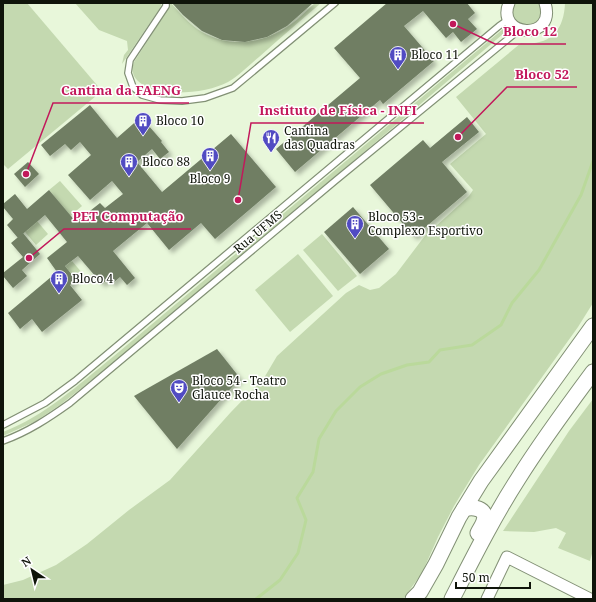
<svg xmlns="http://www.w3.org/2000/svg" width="596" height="602" viewBox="0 0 596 602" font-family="'Noto Serif',serif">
<defs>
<filter id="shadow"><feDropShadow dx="3.5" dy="3.5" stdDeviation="2" flood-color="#0004"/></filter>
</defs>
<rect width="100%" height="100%" fill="#e8f7da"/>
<g fill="#c4d9b0">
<polygon points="3,3 27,3 102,91 8,169 3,164"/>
<polygon points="75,3 162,3 160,8 122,64 124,55 128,50 127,41 99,30"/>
<path d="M169 3H171C180 13 190 25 202 32 230 48 261 44 287 27 297 21 306 11 315 3H321C300 21 279 39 259 57 249 65 239 76 228 82 208 93 165 97 145 86 135 80 130 74 134 62L166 12 169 7Z"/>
<path d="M515 3H540C551 37 500 27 515 3Z"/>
<path d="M565 3H593V303L578 327 479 465 454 506 438 537 422 573 403 599H3V585L23 580 56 565 87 544 129 510 170 480 231 412 264 378 277 356 346 293 359 285 370 290 379 288 396 274 424 237 469 196 473 190 450 164 486 134 456 97 521 43C550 46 564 31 565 3Z"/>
<path d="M503 29 506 30 503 34 231 265 117 360 60 405 36 421 3 436V432C45 416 79 384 114 356Z"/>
<polygon points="60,181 82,206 70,216 49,190"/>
<polygon points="37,221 48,234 36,245 25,232"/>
<polygon points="322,234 357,276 338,291 303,250"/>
<polygon points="298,254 333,296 290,332 255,290"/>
<polygon points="72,261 83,274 76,280 65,266"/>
<polygon points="593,399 593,550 590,561 558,548 566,533 556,528 534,532 503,531 569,431"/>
</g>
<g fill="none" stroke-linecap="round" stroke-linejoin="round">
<polyline stroke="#bad99b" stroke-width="3" points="256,599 280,580 298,553 306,520 297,498 313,472 319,439 336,411 360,387 381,374 407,365 429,362 440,350 472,345 501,325 512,303 539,270 581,195 593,161"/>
</g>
<g fill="#707e64" filter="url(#shadow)">
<polygon points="172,3 313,3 287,26 267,37 245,42 222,40 202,31 183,15"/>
<polygon points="387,3 467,3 475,13 468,19 477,29 461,42 453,32 446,38 423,11 404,26 434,61 383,104 380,100 295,172 276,149 360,78 334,48"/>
<polygon points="90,105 117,138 141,117 162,141 161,142 169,152 160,159 152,149 137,162 162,192 231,134 276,187 215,239 201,223 169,250 147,223 113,251 135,278 127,285 120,277 112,284 108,279 102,284 78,256 65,266 76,280 70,285 82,300 42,332 32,319 20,329 8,313 57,272 47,258 67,242 45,215 18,238 7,225 13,219 3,207 3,204 15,194 27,209 49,190 76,222 100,203 105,208 123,194 112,181 90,200 68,175 91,155 80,142 71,150 65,144 50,156 41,145"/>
<polygon points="467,117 479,132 442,162 467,192 414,237 370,185 423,140 430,148"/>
<polygon points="28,162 39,174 25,187 14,174"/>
<polygon points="353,207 389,249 360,274 324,232"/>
<polygon points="23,233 40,254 22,270 27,276 13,288 3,276 3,273 23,257 11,243"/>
<polygon points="217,349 240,378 177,449 134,396"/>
</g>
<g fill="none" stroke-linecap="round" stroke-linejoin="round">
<defs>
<g id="service">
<polyline points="166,3 166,6 130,60 128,73 133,87 142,95 160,100 182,101 205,98 233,88 335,3"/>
<polyline points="3,425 45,403 75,381 499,26 509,19"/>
<path d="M3 441C28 432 49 418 70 403L335 181 519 30"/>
</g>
<g id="minor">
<path d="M509 3C495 37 557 42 545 3"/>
<polyline points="487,599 507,557 590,599"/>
</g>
<g id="secondary">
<path d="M464 509C472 506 488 508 484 521 483 525 480 529 478 533"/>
<polyline points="413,599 420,592 436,564 459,517 481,481 593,326"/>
<path d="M452 599C473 558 493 518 518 479 541 442 567 407 593 372"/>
</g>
</defs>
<use href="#service" stroke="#829075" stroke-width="8"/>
<use href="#minor" stroke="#829075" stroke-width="13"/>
<use href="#secondary" stroke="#829075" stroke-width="17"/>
<use href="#service" stroke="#fff" stroke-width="5.5"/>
<use href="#minor" stroke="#fff" stroke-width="11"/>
<use href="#secondary" stroke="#fff" stroke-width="15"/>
</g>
<defs>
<symbol id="building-pin" viewBox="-11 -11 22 30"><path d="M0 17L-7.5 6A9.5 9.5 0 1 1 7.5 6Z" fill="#514bc2" stroke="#fff"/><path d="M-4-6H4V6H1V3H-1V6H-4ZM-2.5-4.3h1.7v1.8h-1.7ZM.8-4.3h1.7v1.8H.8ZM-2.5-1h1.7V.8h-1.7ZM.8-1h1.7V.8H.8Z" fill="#fff"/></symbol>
<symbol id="restaurant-pin" viewBox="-11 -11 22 30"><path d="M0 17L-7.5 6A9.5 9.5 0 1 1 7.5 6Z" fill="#514bc2" stroke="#fff"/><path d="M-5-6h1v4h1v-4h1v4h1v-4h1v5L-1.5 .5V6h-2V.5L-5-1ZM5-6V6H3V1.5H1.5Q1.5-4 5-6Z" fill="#fff"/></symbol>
<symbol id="theatre-pin" viewBox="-11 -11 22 30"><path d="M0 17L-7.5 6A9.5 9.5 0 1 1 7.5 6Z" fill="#514bc2" stroke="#fff"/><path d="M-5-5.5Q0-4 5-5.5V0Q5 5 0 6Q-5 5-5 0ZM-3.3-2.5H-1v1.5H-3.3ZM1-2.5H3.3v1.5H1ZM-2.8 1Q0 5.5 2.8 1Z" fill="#fff"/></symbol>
</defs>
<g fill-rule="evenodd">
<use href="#building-pin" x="388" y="45" width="20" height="27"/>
<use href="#building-pin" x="133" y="111" width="20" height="27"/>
<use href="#restaurant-pin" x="261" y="128" width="20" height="27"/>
<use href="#building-pin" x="200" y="146" width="20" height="27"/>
<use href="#building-pin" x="119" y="152" width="20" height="27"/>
<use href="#building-pin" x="345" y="214" width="20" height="27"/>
<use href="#building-pin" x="49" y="269" width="20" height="27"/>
<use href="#theatre-pin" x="169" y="378" width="20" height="27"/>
</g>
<g text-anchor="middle" stroke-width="3" stroke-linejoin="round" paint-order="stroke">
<g font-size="12" fill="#0f140a" stroke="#fff" text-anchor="start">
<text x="411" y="59">Bloco 11</text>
<text x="156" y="125">Bloco 10</text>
<text x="284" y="135">Cantina<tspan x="284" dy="14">das Quadras</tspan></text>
<text x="142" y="166">Bloco 88</text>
<text x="210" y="183" text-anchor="middle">Bloco 9</text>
<text x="368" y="221">Bloco 53 -<tspan x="368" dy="14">Complexo Esportivo</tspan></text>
<text x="72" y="283">Bloco 4</text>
<text x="192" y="385">Bloco 54 - Teatro<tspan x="192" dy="14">Glauce Rocha</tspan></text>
</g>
<g font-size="12" fill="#0f140a" stroke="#fff">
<text transform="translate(258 232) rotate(-40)" y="4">Rua UFMS</text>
</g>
</g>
<path fill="none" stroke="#c2185b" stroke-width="1.5" d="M453 24L495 44H566M458 137L507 87H577M26 174L53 103H189M238 200L251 123H424M29 258L64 229H191"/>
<g fill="#c2185b" stroke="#fff" stroke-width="1.5">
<circle cx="453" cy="24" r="4"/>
<circle cx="458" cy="137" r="4"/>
<circle cx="26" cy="174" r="4"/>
<circle cx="238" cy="200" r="4"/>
<circle cx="29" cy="258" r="4"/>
</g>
<g font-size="13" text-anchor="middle" font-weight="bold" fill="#c2185b" stroke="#fff" stroke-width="3" stroke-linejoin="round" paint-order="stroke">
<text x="530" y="36">Bloco 12</text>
<text x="542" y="79">Bloco 52</text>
<text x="121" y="95">Cantina da FAENG</text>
<text x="338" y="115">Instituto de Física - INFI</text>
<text x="128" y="221">PET Computação</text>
</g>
<rect width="596" height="602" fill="none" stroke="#0f140a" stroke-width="8"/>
<g transform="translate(32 570) rotate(325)" stroke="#ffffff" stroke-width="3" paint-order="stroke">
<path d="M0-3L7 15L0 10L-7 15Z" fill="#0f140a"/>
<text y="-6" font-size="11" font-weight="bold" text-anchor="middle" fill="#0f140a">N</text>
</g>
<path d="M456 582v6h74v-6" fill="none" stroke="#0f140a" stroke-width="2"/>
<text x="462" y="582" font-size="12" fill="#0f140a" stroke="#ffffff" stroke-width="3" paint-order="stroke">50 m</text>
</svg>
